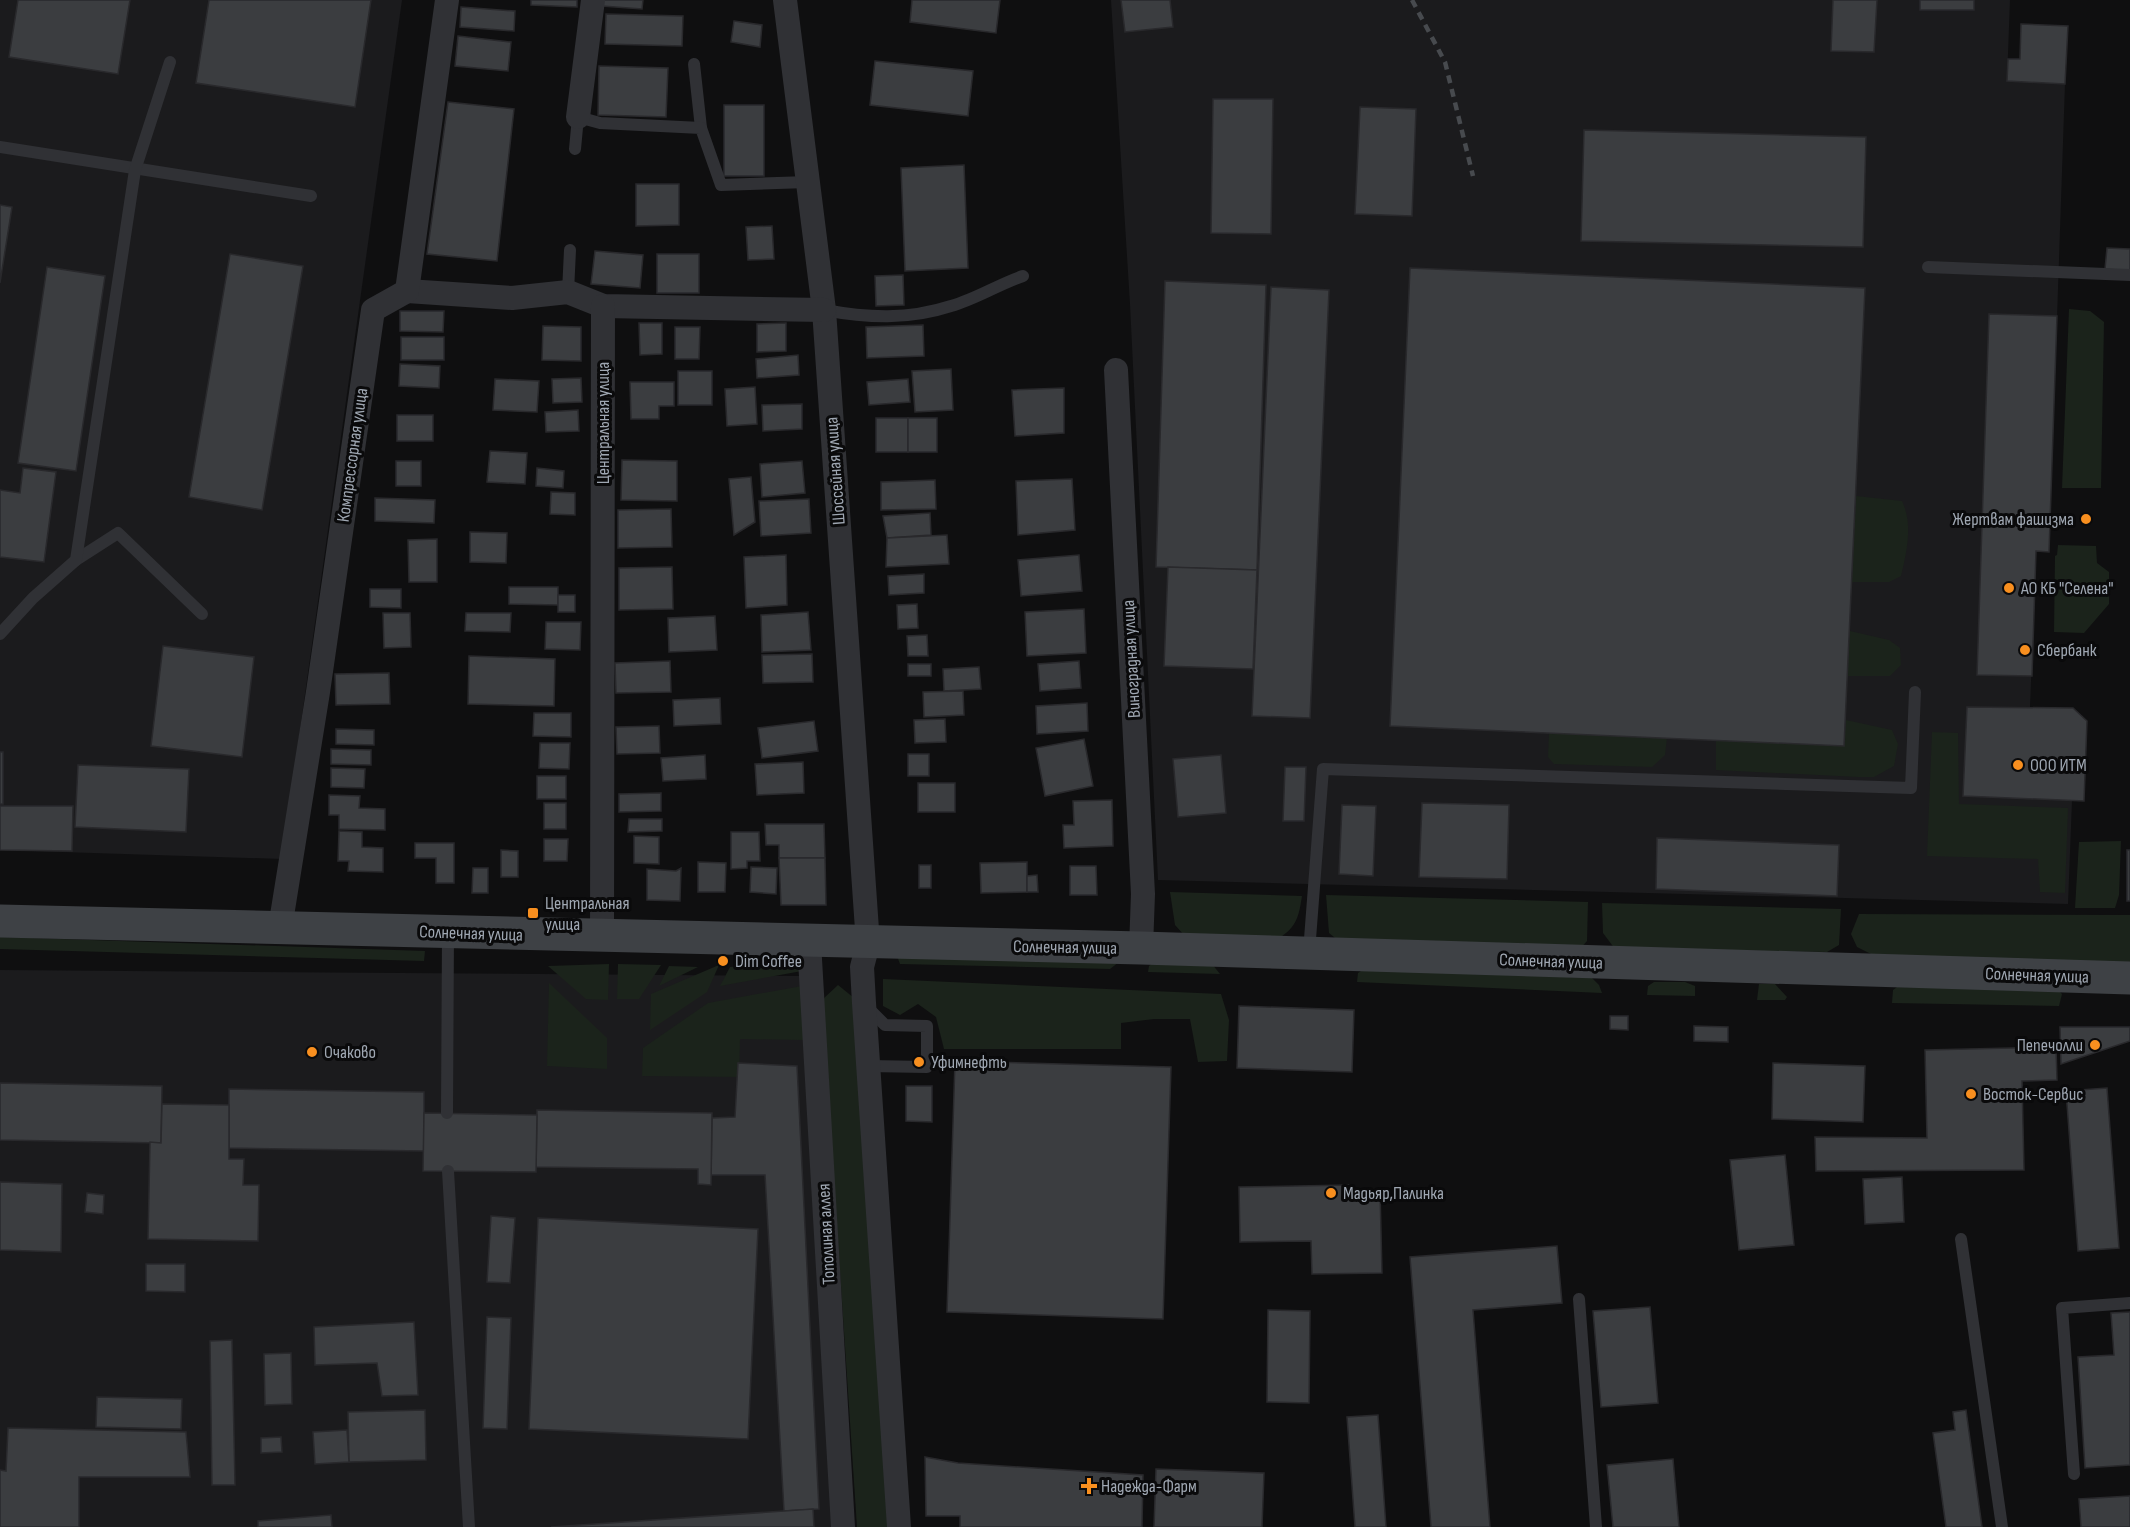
<svg xmlns="http://www.w3.org/2000/svg" width="2130" height="1527" viewBox="0 0 2130 1527" font-family="'Sofia Sans Condensed',sans-serif">
<rect width="100%" height="100%" fill="#0f0f10"/>
<g fill="#1b1b1d">
<polygon points="0,0 402,0 282,859 0,850"/>
<polygon points="1111,0 2010,0 2007,81 2065,84 2049,552 2036,552 2030,707 2073,708 2087,721 2084,801 2072,801 2068,904 1158,880 1130,304"/>
<polygon points="0,970 806,976 833,1527 0,1527"/>
</g>
<g fill="#1b231b">
<polygon points="2069,309 2090,311 2104,322 2101,488 2062,488"/>
<path d="M1856 496 1902 501C1913 524 1907 551 1901 576L1889 582H1852Z"/>
<polygon points="2058,545 2096,546 2097,563 2109,572 2109,604 2084,633 2054,632 2055,556 2057,555"/>
<polygon points="1850,631 1889,640 1900,648 1901,665 1890,676 1847,676"/>
<polygon points="1846,720 1892,730 1898,744 1894,766 1874,777 1858,777 1716,770 1716,740 1844,746"/>
<polygon points="1932,732 1958,733 1959,804 2068,808 2065,893 2040,892 2038,859 1927,856"/>
<polygon points="1549,733 1667,738 1665,755 1652,767 1554,764 1548,757"/>
<polygon points="2121,841 2119,895 2115,908 2075,908 2079,842"/>
<path d="M1170 892 1302 896C1299 915 1297 927 1279 938L1184 935 1175 925Z"/>
<polygon points="1326,895 1588,902 1587,941 1579,950 1340,942 1329,933"/>
<polygon points="1602,903 1841,909 1839,945 1827,952 1615,949 1603,933"/>
<polygon points="1859,914 2130,915 2130,965 1871,954 1857,947 1851,934"/>
<polygon points="0,937 425,951 424,961 0,949"/>
<polygon points="897,956 1119,962 1110,969 900,964"/>
<polygon points="1157,960 1212,964 1220,974 1148,972 1149,966"/>
<polygon points="609,964 608,1000 586,999 548,966"/>
<polygon points="618,964 661,965 639,999 617,999"/>
<polygon points="793,964 802,971 720,986 730,967"/>
<polygon points="719,965 707,992 650,1030 651,994"/>
<polygon points="669,966 698,967 659,986"/>
<polygon points="1364,969 1592,978 1599,985 1602,993 1357,982 1358,973"/>
<polygon points="883,979 1221,994 1229,1020 1227,1061 1198,1062 1190,1019 1154,1019 1121,1023 1121,1049 944,1049 936,1017 918,1004 900,1015 883,1006"/>
<polygon points="1654,982 1685,982 1695,986 1695,996 1647,995 1648,986"/>
<polygon points="549,983 607,1038 607,1069 547,1066"/>
<polygon points="1759,984 1775,984 1787,997 1785,1000 1757,1000"/>
<polygon points="838,985 854,998 891,1527 857,1527 822,1000"/>
<polygon points="802,986 804,1040 740,1039 739,1077 642,1076 643,1048 708,1003"/>
<polygon points="1897,987 2058,990 2062,994 2059,1006 1892,1003 1893,990"/>
</g>
<g fill="#3b3d40" stroke="#29292c" stroke-width="1.5">
<polygon points="18,0 130,0 118,74 9,57"/>
<polygon points="209,0 371,0 355,107 196,83"/>
<polygon points="531,0 577,0 577,7 531,5"/>
<polygon points="603,0 643,0 642,9 602,6"/>
<polygon points="912,0 1000,0 996,33 910,22"/>
<polygon points="1121,0 1170,0 1173,27 1125,32"/>
<polygon points="1833,0 1877,0 1874,52 1831,51"/>
<rect x="1920" y="0" width="54" height="10"/>
<polygon points="461,7 515,11 514,31 460,27"/>
<polygon points="606,14 683,16 682,46 605,44"/>
<polygon points="734,21 762,25 760,47 731,42"/>
<polygon points="2021,24 2068,26 2065,84 2007,81 2008,59 2020,59"/>
<polygon points="458,36 511,42 508,71 455,66"/>
<polygon points="875,61 973,71 968,116 870,105"/>
<polygon points="599,66 668,68 666,117 598,115"/>
<polygon points="1213,99 1273,99 1271,234 1211,233"/>
<polygon points="448,102 514,109 497,261 427,254"/>
<rect x="724" y="105" width="40" height="71"/>
<polygon points="1360,107 1416,109 1412,216 1355,214"/>
<polygon points="1584,130 1866,137 1863,247 1581,241"/>
<polygon points="964,165 968,268 905,271 901,168"/>
<polygon points="636,184 679,184 679,225 636,226"/>
<polygon points="0,205 12,207 0,283"/>
<polygon points="772,226 774,259 748,260 746,227"/>
<polygon points="2107,248 2130,249 2130,271 2105,269"/>
<polygon points="595,251 643,255 640,288 591,284"/>
<polygon points="230,254 303,266 262,510 189,497"/>
<rect x="657" y="254" width="42" height="39"/>
<polygon points="47,267 105,276 76,471 18,463"/>
<polygon points="1410,268 1865,288 1844,746 1390,726"/>
<polygon points="903,275 904,305 876,306 875,276"/>
<polygon points="1165,281 1266,285 1257,570 1156,567"/>
<polygon points="1271,287 1329,290 1310,718 1252,716"/>
<polygon points="400,311 444,311 443,332 400,331"/>
<polygon points="1989,314 2057,316 2049,552 2036,551 2032,676 1977,675"/>
<polygon points="639,323 662,323 662,354 640,355"/>
<polygon points="786,323 786,351 757,352 757,324"/>
<polygon points="923,325 924,356 867,358 866,327"/>
<polygon points="543,326 581,327 581,361 542,360"/>
<polygon points="675,327 700,327 699,359 675,359"/>
<rect x="401" y="337" width="43" height="23"/>
<polygon points="798,355 799,375 757,378 756,359"/>
<polygon points="400,364 440,366 439,388 399,386"/>
<polygon points="951,369 953,410 915,412 912,371"/>
<rect x="678" y="371" width="34" height="34"/>
<polygon points="581,378 582,402 553,403 552,379"/>
<polygon points="495,379 539,381 537,412 493,410"/>
<polygon points="908,379 910,402 869,405 867,382"/>
<polygon points="630,382 674,382 674,406 659,406 659,419 631,419"/>
<polygon points="755,387 757,424 727,426 725,389"/>
<polygon points="1064,388 1064,433 1015,436 1012,390"/>
<polygon points="802,404 802,429 763,431 762,405"/>
<polygon points="578,410 579,431 546,432 545,412"/>
<rect x="397" y="415" width="36" height="26"/>
<rect x="876" y="418" width="32" height="34"/>
<rect x="908" y="418" width="29" height="34"/>
<polygon points="490,451 527,453 525,484 487,482"/>
<polygon points="622,460 677,461 677,501 621,500"/>
<rect x="396" y="461" width="25" height="25"/>
<polygon points="802,461 805,493 762,497 760,464"/>
<polygon points="23,468 56,472 44,562 0,557 0,490 20,493"/>
<polygon points="537,468 564,471 563,488 536,486"/>
<polygon points="751,477 755,522 734,535 729,479"/>
<polygon points="1072,479 1075,530 1018,535 1016,481"/>
<polygon points="935,480 936,509 881,510 881,482"/>
<polygon points="551,492 575,493 575,515 550,514"/>
<polygon points="375,498 435,500 434,523 375,521"/>
<polygon points="809,499 811,533 761,536 759,501"/>
<polygon points="671,509 672,547 618,548 618,510"/>
<polygon points="930,513 931,535 887,538 883,516"/>
<polygon points="470,532 507,533 506,563 470,562"/>
<polygon points="947,535 949,564 886,567 887,538"/>
<polygon points="437,539 437,582 409,582 408,540"/>
<polygon points="786,555 787,605 746,608 744,557"/>
<polygon points="1079,555 1082,591 1021,596 1018,560"/>
<polygon points="672,567 673,609 619,610 619,568"/>
<polygon points="1168,567 1257,570 1253,669 1164,666"/>
<polygon points="924,574 924,593 889,595 888,576"/>
<polygon points="509,587 558,587 558,605 509,604"/>
<polygon points="370,589 401,589 401,608 370,607"/>
<rect x="558" y="595" width="17" height="17"/>
<polygon points="917,604 918,628 898,629 897,605"/>
<polygon points="1084,609 1086,653 1027,656 1025,612"/>
<polygon points="808,612 811,650 762,652 761,615"/>
<polygon points="383,613 410,613 411,647 384,648"/>
<polygon points="466,613 511,613 510,632 465,631"/>
<polygon points="715,616 717,650 669,652 668,618"/>
<polygon points="546,622 581,622 580,650 545,649"/>
<polygon points="927,635 928,656 908,656 907,636"/>
<polygon points="163,646 254,657 242,757 151,746"/>
<polygon points="812,654 813,682 763,683 762,655"/>
<polygon points="469,656 555,659 554,706 468,704"/>
<polygon points="670,661 671,692 616,693 615,663"/>
<polygon points="1079,661 1081,688 1040,691 1038,664"/>
<rect x="908" y="664" width="23" height="12"/>
<polygon points="979,667 981,689 944,691 943,669"/>
<polygon points="389,673 390,704 336,705 335,674"/>
<polygon points="963,691 964,715 924,717 923,692"/>
<polygon points="720,698 721,724 674,726 673,700"/>
<polygon points="1087,703 1088,731 1037,734 1036,706"/>
<polygon points="1967,707 2073,708 2087,721 2084,801 1963,796"/>
<polygon points="534,713 571,713 571,737 533,736"/>
<polygon points="945,719 946,742 915,743 914,720"/>
<polygon points="814,721 818,751 762,758 758,728"/>
<polygon points="659,726 660,753 617,754 616,727"/>
<polygon points="336,729 374,730 374,745 336,744"/>
<polygon points="1084,739 1093,786 1045,796 1036,748"/>
<polygon points="540,743 570,743 569,769 539,768"/>
<polygon points="331,749 371,750 371,765 331,764"/>
<rect x="0" y="752" width="3" height="52"/>
<rect x="908" y="754" width="21" height="22"/>
<polygon points="705,755 706,779 663,781 661,758"/>
<polygon points="1221,755 1226,813 1178,817 1173,759"/>
<polygon points="803,762 804,793 757,795 755,764"/>
<polygon points="78,765 189,769 186,832 75,827"/>
<polygon points="1285,767 1306,767 1304,821 1283,821"/>
<polygon points="331,768 365,769 364,788 331,787"/>
<rect x="537" y="776" width="29" height="23"/>
<rect x="918" y="783" width="37" height="29"/>
<polygon points="661,793 661,811 619,812 619,794"/>
<polygon points="329,795 360,796 359,808 385,809 385,830 339,829 339,815 329,815"/>
<polygon points="1112,800 1113,846 1064,848 1063,825 1074,825 1073,801"/>
<rect x="544" y="803" width="22" height="26"/>
<polygon points="1422,803 1509,805 1507,879 1419,877"/>
<polygon points="1342,805 1376,806 1373,876 1339,874"/>
<polygon points="0,806 73,806 72,851 0,850"/>
<polygon points="629,819 662,819 662,831 628,832"/>
<polygon points="765,824 824,824 825,858 779,858 779,845 766,845"/>
<polygon points="339,831 362,832 362,847 383,848 383,872 348,871 349,861 338,861"/>
<polygon points="731,832 759,832 760,861 747,861 747,868 731,869"/>
<polygon points="634,836 659,837 659,864 634,863"/>
<polygon points="1657,838 1839,845 1837,896 1656,889"/>
<polygon points="544,839 568,839 567,861 544,861"/>
<polygon points="415,843 454,843 454,883 436,883 436,858 415,858"/>
<polygon points="501,850 518,851 518,877 501,877"/>
<rect x="2127" y="850" width="3" height="51"/>
<polygon points="779,858 825,858 826,905 781,905"/>
<polygon points="698,862 726,863 725,892 698,892"/>
<polygon points="1027,862 1027,892 981,893 980,863"/>
<rect x="919" y="865" width="12" height="23"/>
<polygon points="1070,866 1096,866 1097,895 1070,895"/>
<polygon points="751,867 777,868 776,894 750,892"/>
<polygon points="473,868 488,868 488,893 472,893"/>
<polygon points="681,868 680,901 647,900 647,869 676,871"/>
<polygon points="1037,875 1038,892 1027,892 1027,876"/>
<rect x="718" y="958" width="9" height="6"/>
<polygon points="1239,1006 1354,1010 1352,1072 1237,1068"/>
<polygon points="1610,1016 1628,1016 1628,1030 1610,1029"/>
<polygon points="1694,1026 1728,1027 1728,1042 1694,1041"/>
<polygon points="2060,1027 2130,1027 2130,1041 2061,1064"/>
<polygon points="2056,1047 2057,1080 2022,1081 2024,1170 1816,1171 1815,1137 1927,1138 1925,1050"/>
<polygon points="955,1061 1171,1067 1163,1319 947,1312"/>
<polygon points="738,1063 797,1066 819,1509 784,1511 765,1175 711,1175 712,1118 735,1117"/>
<polygon points="1773,1063 1865,1066 1863,1122 1772,1119"/>
<polygon points="0,1083 162,1086 161,1143 0,1140"/>
<polygon points="906,1086 932,1086 932,1122 906,1121"/>
<polygon points="2107,1088 2119,1248 2078,1251 2066,1091"/>
<polygon points="229,1089 424,1092 424,1151 229,1148"/>
<polygon points="162,1104 229,1105 229,1159 244,1159 243,1185 259,1185 258,1241 148,1239 150,1142 161,1143"/>
<polygon points="537,1110 712,1113 711,1185 698,1184 698,1169 536,1167"/>
<polygon points="424,1113 537,1115 536,1172 423,1171"/>
<polygon points="1785,1155 1794,1245 1739,1250 1730,1160"/>
<polygon points="1902,1177 1904,1222 1865,1224 1863,1179"/>
<polygon points="0,1182 62,1184 61,1252 0,1250"/>
<polygon points="1349,1185 1349,1192 1380,1191 1382,1273 1312,1274 1311,1241 1240,1242 1239,1187"/>
<polygon points="87,1193 104,1195 103,1214 85,1212"/>
<polygon points="491,1216 515,1218 510,1283 487,1282"/>
<polygon points="538,1218 758,1229 748,1439 529,1429"/>
<polygon points="1557,1246 1562,1303 1473,1310 1490,1527 1431,1527 1410,1257"/>
<polygon points="146,1264 185,1264 185,1292 146,1291"/>
<polygon points="1650,1307 1658,1403 1601,1407 1593,1311"/>
<polygon points="1268,1310 1310,1311 1309,1403 1267,1402"/>
<polygon points="2130,1312 2130,1465 2085,1468 2078,1357 2114,1355 2111,1313"/>
<polygon points="487,1317 511,1318 507,1429 483,1428"/>
<polygon points="414,1322 418,1395 382,1396 377,1363 315,1365 314,1327"/>
<polygon points="232,1340 235,1485 212,1485 210,1341"/>
<polygon points="291,1353 292,1404 265,1405 264,1354"/>
<polygon points="97,1397 182,1399 181,1429 96,1427"/>
<polygon points="425,1410 426,1460 349,1462 348,1412"/>
<polygon points="1966,1410 1982,1527 1946,1527 1933,1433 1955,1430 1953,1412"/>
<polygon points="1378,1415 1386,1527 1355,1527 1347,1417"/>
<polygon points="8,1428 186,1432 190,1477 79,1477 79,1527 0,1527 0,1470 6,1471"/>
<polygon points="347,1430 349,1462 315,1464 313,1432"/>
<polygon points="281,1437 282,1452 261,1453 261,1438"/>
<polygon points="925,1457 958,1463 1143,1475 1142,1527 960,1527 960,1516 926,1516"/>
<polygon points="1673,1459 1679,1527 1613,1527 1607,1465"/>
<polygon points="1156,1469 1264,1473 1262,1527 1154,1527"/>
<polygon points="2130,1496 2130,1527 2081,1527 2079,1499"/>
<polygon points="813,1509 814,1527 551,1527 784,1511"/>
<polygon points="331,1515 332,1527 258,1527 258,1521"/>
</g>
<g fill="none" stroke-linecap="round" stroke-linejoin="round">
<g stroke="#303135" stroke-width="12">
<polyline points="694,64 701,128"/>
<polyline points="0,147 311,196"/>
<polyline points="575,149 578,117 600,123 701,128 721,185 808,182"/>
<polyline points="1928,267 2130,275"/>
<polyline points="568,292 570,250"/>
<path d="M824 310C868 318 908 320 951 306 976 299 999 284 1023 276"/>
<polyline points="76,560 118,533 202,614"/>
<polyline points="0,634 33,598 76,560 135,170 170,62"/>
<polyline points="1309,952 1323,769 1911,788 1915,692"/>
<polyline points="866,1006 885,1025 927,1026 927,1067 868,1066"/>
<polyline points="447,1113 448,932"/>
<polyline points="448,1171 469,1527"/>
<polyline points="1961,1239 2002,1527"/>
<polyline points="1579,1299 1596,1527"/>
<polyline points="2074,1474 2062,1308 2130,1303"/>
</g>
<g stroke="#303135" stroke-width="24">
<polyline points="785,0 824,310 868,944 862,967 864,1003 899,1527"/>
<polyline points="578,117 593,0"/>
<polyline points="407,291 512,298 568,292 603,306 824,310"/>
<polyline points="1116,370 1143,894 1141,948"/>
<polyline points="280,928 318,692 373,310 407,291 447,0"/>
<polyline points="602,937 603,306"/>
<polyline points="809,942 843,1527"/>
</g>
<polyline stroke="#3e4145" stroke-width="33" points="0,921 1141,948 2130,978"/>
<polyline stroke="#474a4e" stroke-width="4.5" stroke-dasharray="8 6" stroke-linecap="butt" points="1412,0 1445,62 1473,176"/>
</g>
<g fill="#f88f1f" stroke="#0a0a0b" stroke-width="2">
<circle cx="2086" cy="519" r="6"/>
<circle cx="2009" cy="588" r="6"/>
<circle cx="2025" cy="650" r="6"/>
<circle cx="2018" cy="765" r="6"/>
<rect x="527" y="907" width="12" height="12" rx="3"/>
<circle cx="723" cy="961" r="6"/>
<circle cx="2095" cy="1045" r="6"/>
<circle cx="312" cy="1052" r="6"/>
<circle cx="919" cy="1062" r="6"/>
<circle cx="1971" cy="1094" r="6"/>
<circle cx="1331" cy="1193" r="6"/>
<path d="M1086 1477h6v6h6v6h-6v6h-6v-6h-6v-6h6z"/>
</g>
<g text-anchor="middle" stroke-width="6" stroke-linejoin="round" paint-order="stroke">
<g font-size="18" fill="#9fa7b2" stroke="#0a0a0b">
<text transform="translate(603 423) rotate(-90)" y="6">Центральная улица</text>
<text transform="translate(352 455) rotate(-82)" y="6">Компрессорная улица</text>
<text transform="translate(835 471) rotate(-94)" y="6">Шоссейная улица</text>
<text transform="translate(1131 659) rotate(-93)" y="6">Виноградная улица</text>
<text transform="translate(471 933) rotate(2)" y="6">Солнечная улица</text>
<text transform="translate(1065 947) rotate(1)" y="6">Солнечная улица</text>
<text transform="translate(1551 961) rotate(2)" y="6">Солнечная улица</text>
<text transform="translate(2037 975) rotate(2)" y="6">Солнечная улица</text>
<text transform="translate(826 1234) rotate(-93)" y="6">Тополиная аллея</text>
</g>
<g font-size="18" fill="#9fa7b2" stroke="#0a0a0b" text-anchor="start">
<text x="2074" y="525" text-anchor="end">Жертвам фашизма</text>
<text x="2021" y="594">АО КБ "Селена"</text>
<text x="2037" y="656">Сбербанк</text>
<text x="2030" y="771">ООО ИТМ</text>
<text x="545" y="909">Центральная<tspan x="545" dy="21">улица</tspan></text>
<text x="735" y="967">Dim Coffee</text>
<text x="2083" y="1051" text-anchor="end">Пепечолли</text>
<text x="324" y="1058">Очаково</text>
<text x="931" y="1068">Уфимнефть</text>
<text x="1983" y="1100">Восток-Сервис</text>
<text x="1343" y="1199">Мадьяр,Палинка</text>
<text x="1101" y="1492">Надежда-Фарм</text>
</g>
</g>
</svg>
